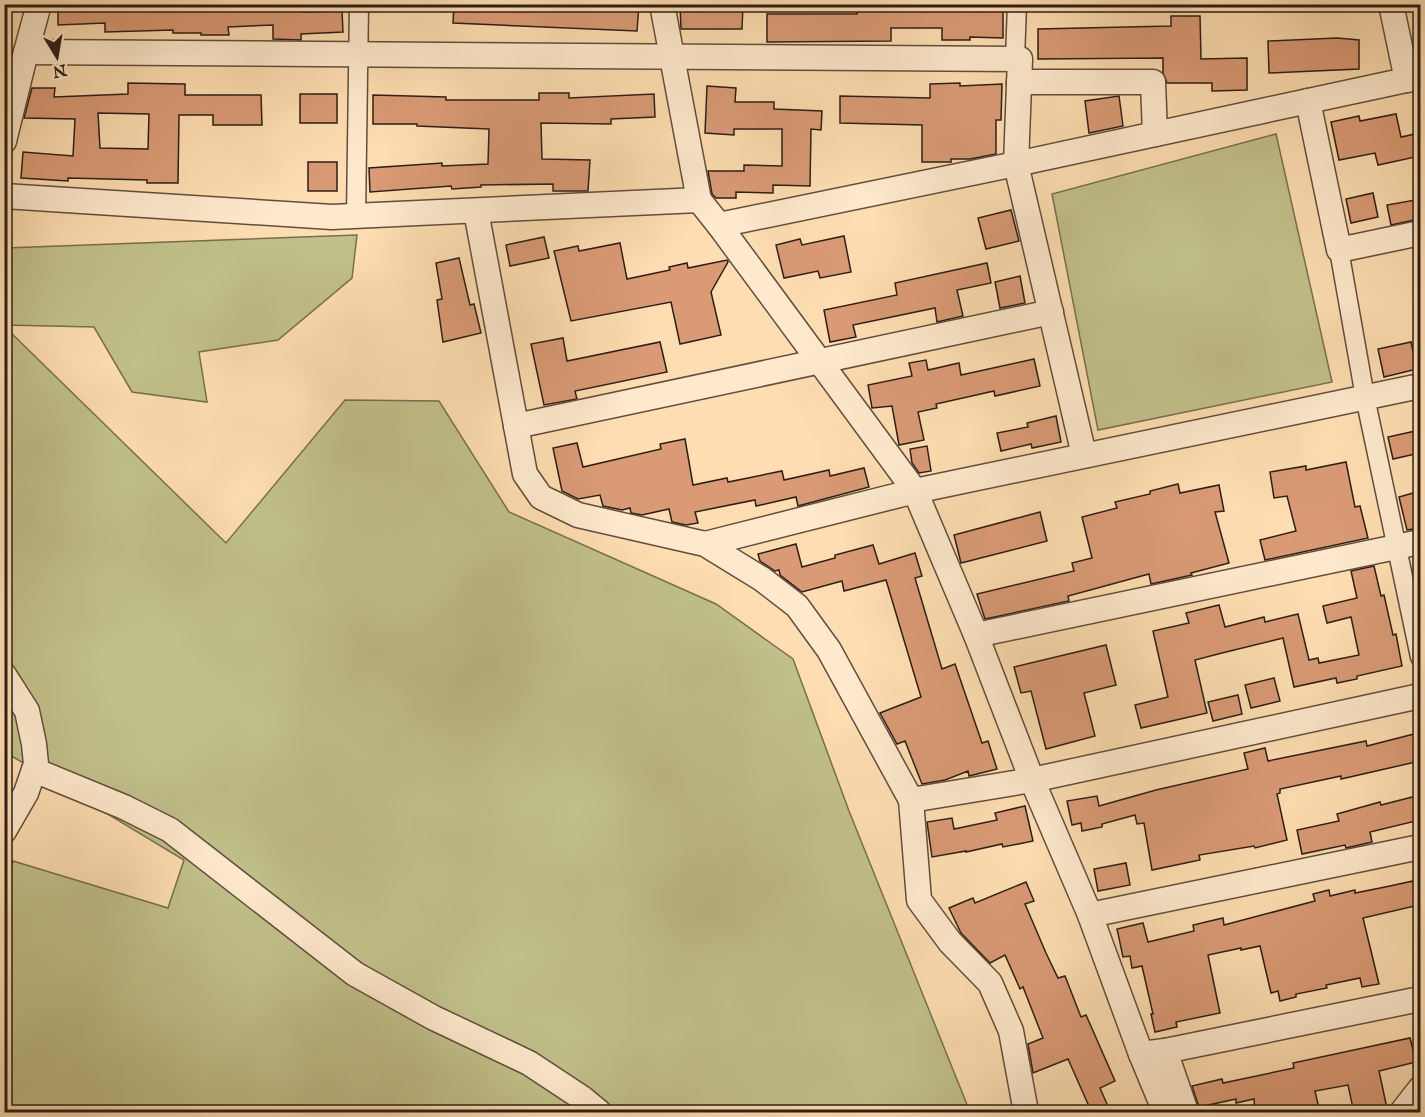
<svg xmlns="http://www.w3.org/2000/svg" width="1425" height="1117" viewBox="0 0 1425 1117" font-family="'IM FELL English',serif">
<rect width="100%" height="100%" fill="#fdddb1"/>
<filter id="stains"><feTurbulence type="fractalNoise" baseFrequency=".00333" numOctaves="4"/><feColorMatrix values="0 0 0 0 .2 0 0 0 0 .09 0 0 0 0 .02 0 0 0 .5 -.17"/></filter>
<radialGradient id="worn" r=".72"><stop offset=".6" stop-color="#630" stop-opacity="0"/><stop offset="1" stop-color="#630" stop-opacity=".3"/></radialGradient>
<g fill="#c1c08a" stroke="#776f50" stroke-width="1.5">
<polygon points="1276,134 1332,382 1098,430 1052,194"/>
<polygon points="357,235 352,278 278,340 199,352 207,402 132,392 94,327 5,325 5,248"/>
<polygon points="5,327 226,543 345,400 439,401 509,512 716,604 793,659 849,811 970,1112 5,1112 4,885 13,861 168,908 184,860 5,752"/>
</g>
<g fill="#d99a75" stroke="#2d1e17" stroke-width="1.5" fill-rule="evenodd">
<polygon points="58,4 303,4 303,12 342,11 343,32 301,34 301,40 273,39 273,25 228,27 229,35 201,35 201,33 173,33 173,30 105,32 105,23 58,25"/>
<polygon points="454,4 639,4 637,31 453,23"/>
<polygon points="680,4 743,4 742,29 681,29"/>
<polygon points="898,4 1003,4 1003,38 970,37 970,40 942,40 942,28 891,28 891,41 767,42 767,14 857,14 857,6 898,7"/>
<polygon points="1171,16 1200,16 1201,59 1247,58 1247,90 1212,91 1212,83 1167,83 1163,73 1163,58 1038,59 1038,29 1171,26"/>
<polygon points="1337,38 1359,40 1359,69 1269,73 1268,41"/>
<path d="M128 83 185 84V95H261L262 125H213V115H179L178 183H147V180L68 178V181L21 178 23 152 73 156 75 119 24 118 32 88H55L54 97 128 94ZM98 113 149 114 148 149 100 148Z"/>
<polygon points="960,83 960,86 1002,84 1001,120 996,120 996,154 970,159 951,159 951,162 922,162 922,125 840,123 840,96 930,98 930,84"/>
<polygon points="707,86 736,88 735,102 774,102 774,109 822,111 821,130 811,129 810,186 773,185 773,193 736,192 736,198 716,198 712,194 708,171 744,171 744,165 782,166 782,129 734,129 734,135 705,133"/>
<polygon points="539,93 569,93 569,98 654,94 655,117 611,119 611,124 541,123 542,159 590,160 588,191 553,191 553,184 481,185 481,187 452,189 451,186 370,192 369,168 442,163 442,166 488,164 489,129 417,126 417,124 373,124 373,95 446,97 446,100 539,100"/>
<rect x="300" y="94" width="37" height="29"/>
<polygon points="1119,96 1123,126 1089,133 1085,101"/>
<polygon points="1396,114 1401,137 1420,133 1420,156 1378,165 1375,153 1339,160 1331,122 1359,116 1360,121"/>
<rect x="308" y="162" width="29" height="29"/>
<polygon points="1373,193 1378,217 1351,223 1346,199"/>
<polygon points="1415,200 1419,219 1391,225 1387,205"/>
<polygon points="1011,210 1019,241 986,249 978,218"/>
<polygon points="844,236 851,272 820,278 818,271 784,278 776,245 800,239 802,245"/>
<polygon points="544,237 549,258 510,266 506,245"/>
<polygon points="620,243 627,279 670,270 669,267 687,263 688,268 727,260 728,262 711,292 721,335 680,344 671,302 571,321 554,251 578,246 579,251"/>
<polygon points="459,258 470,305 474,304 481,333 443,342 437,300 442,299 436,263"/>
<polygon points="987,263 991,283 957,290 963,316 937,322 935,308 853,325 856,337 830,342 824,310 897,295 895,283"/>
<polygon points="1020,276 1025,303 1000,308 995,282"/>
<polygon points="563,338 567,361 660,342 667,372 575,391 577,399 544,405 531,344"/>
<polygon points="1411,342 1417,369 1384,377 1378,349"/>
<polygon points="1034,359 1040,386 995,396 994,391 936,404 937,408 918,412 924,440 899,445 892,406 872,408 868,385 912,376 909,363 926,360 928,370 959,363 961,375"/>
<polygon points="1056,416 1061,442 1032,448 1031,444 1001,451 997,433 1028,427 1027,423"/>
<polygon points="1420,430 1420,453 1393,459 1388,437"/>
<polygon points="685,439 693,485 727,478 728,482 782,471 784,480 829,470 830,476 864,468 869,487 798,506 796,497 756,506 755,500 695,512 698,523 686,525 672,522 669,509 642,515 631,513 630,508 622,510 603,506 600,495 578,499 562,491 553,448 577,443 583,467 661,449 660,444"/>
<polygon points="927,446 931,471 919,473 912,463 910,449"/>
<polygon points="1346,462 1355,507 1360,506 1368,538 1265,560 1260,540 1296,531 1287,496 1274,498 1270,472 1306,466 1306,470"/>
<polygon points="1178,484 1180,493 1219,485 1224,511 1215,512 1229,563 1191,573 1192,575 1151,584 1149,574 1068,596 1069,601 985,619 977,594 1074,571 1072,563 1092,558 1082,517 1117,508 1115,502 1150,494 1150,491"/>
<polygon points="1420,491 1420,528 1407,530 1399,497"/>
<polygon points="1040,512 1047,541 961,563 954,535"/>
<polygon points="796,544 802,567 835,558 835,555 873,545 879,564 915,553 922,576 915,578 942,669 955,664 982,743 988,741 997,769 969,776 968,771 945,780 922,784 905,741 897,744 880,713 921,697 886,580 844,591 842,581 802,592 780,575 779,570 775,571 760,561 758,554"/>
<polygon points="1374,566 1381,596 1384,595 1393,635 1396,634 1402,666 1357,676 1357,679 1337,683 1336,678 1294,687 1283,638 1222,653 1195,660 1207,713 1141,728 1135,705 1168,697 1153,631 1189,623 1186,613 1219,605 1225,627 1264,617 1265,622 1298,614 1309,660 1318,658 1319,663 1359,655 1351,617 1327,623 1323,606 1357,598 1351,571"/>
<polygon points="1106,645 1116,685 1084,693 1095,736 1046,749 1031,691 1021,693 1014,667"/>
<polygon points="1274,678 1280,701 1251,708 1245,685"/>
<polygon points="1238,695 1242,714 1213,721 1208,702"/>
<polygon points="1414,734 1420,761 1341,779 1341,776 1280,789 1280,793 1277,794 1287,840 1255,848 1254,846 1199,855 1200,860 1152,870 1144,823 1137,824 1135,815 1102,824 1102,827 1082,831 1081,823 1072,825 1067,801 1097,796 1099,806 1156,790 1248,769 1244,753 1265,748 1268,761 1366,741 1367,746"/>
<polygon points="1420,795 1420,820 1370,832 1372,842 1346,848 1345,845 1302,854 1297,830 1339,821 1337,814 1380,802 1381,805"/>
<polygon points="1025,806 1033,841 1003,847 1002,844 966,852 966,851 932,857 927,822 952,818 954,829 997,820 995,813"/>
<polygon points="1126,863 1130,885 1098,891 1094,869"/>
<polygon points="1413,881 1419,905 1363,918 1379,984 1362,987 1360,978 1326,985 1327,988 1296,994 1296,997 1280,1001 1278,991 1271,993 1260,946 1241,950 1241,948 1208,955 1220,1013 1176,1022 1177,1027 1155,1032 1151,1014 1153,1014 1142,966 1132,968 1130,956 1123,957 1117,929 1143,923 1148,942 1194,931 1193,925 1223,918 1224,925 1315,901 1313,894 1329,890 1330,896 1355,890 1355,893 1390,886"/>
<polygon points="1026,882 1034,901 1025,904 1046,953 1058,978 1065,976 1081,1017 1086,1015 1115,1081 1100,1088 1111,1113 1092,1113 1068,1059 1033,1073 1028,1044 1043,1038 1023,987 1020,989 1005,955 990,963 961,933 949,908 973,898 975,903"/>
<polygon points="1410,1038 1416,1062 1379,1071 1388,1113 1354,1113 1348,1085 1315,1091 1320,1113 1255,1113 1254,1099 1236,1103 1236,1099 1199,1107 1192,1086 1222,1079 1223,1083 1294,1068 1293,1063"/>
</g>
<g fill="none" stroke-linecap="round" stroke-linejoin="round">
<defs>
<g id="pedestrian">
<polyline points="1015,59 1017,4"/>
<polyline points="356,216 359,4"/>
<polyline points="1339,250 1365,397 1420,657"/>
</g>
<g id="minor">
<polyline points="662,4 699,200 719,225 915,491 976,635 1032,780 1090,915 1141,1054 1165,1112"/>
<polyline points="1391,4 1407,80"/>
<polyline points="26,52 1020,59 1016,164 1084,455"/>
<polyline points="1019,82 1153,82 1155,134"/>
<polyline points="1308,101 1339,250 1420,233"/>
<polyline points="4,141 26,52 39,4"/>
<polyline points="4,196 332,217 699,200"/>
<polyline points="476,211 525,474 541,497 578,515 705,544 762,579 797,606 829,650 911,800 919,900 950,942 990,983 1011,1031 1026,1112"/>
<polyline points="719,225 1016,164 1420,77"/>
<polyline points="516,426 1051,312"/>
<polyline points="705,544 915,491 1420,386"/>
<polyline points="976,635 1420,542"/>
<polyline points="4,675 27,711 34,744 36,764 26,793 4,831"/>
<polyline points="34,770 124,807 170,830 355,974 434,1018 529,1063 582,1098 599,1112"/>
<polyline points="911,800 1032,780 1420,696"/>
<polyline points="1090,915 1420,847"/>
<polyline points="1165,1051 1186,1112"/>
<polyline points="1141,1054 1165,1051 1420,999"/>
<polyline points="1402,1112 1420,1089"/>
</g>
</defs>
<use href="#pedestrian" stroke="#614e3e" stroke-width="21"/>
<use href="#minor" stroke="#614e3e" stroke-width="27"/>
<use href="#pedestrian" stroke="#fee9cc" stroke-width="18"/>
<use href="#minor" stroke="#fee9cc" stroke-width="24"/>
</g>
<rect width="1425" height="1117" fill="none" stroke="#fdddb1" stroke-width="24"/>
<rect x="6" y="6" width="1413" height="1105" fill="none" stroke="#2d1e17" stroke-width="3"/>
<rect x="12" y="12" width="1401" height="1093" fill="none" stroke="#2d1e17" stroke-width="1.5"/>
<g transform="translate(57 57) rotate(169)" stroke="#fee9cc" stroke-width="4.5" paint-order="stroke">
<path d="M0-4.5L10 22L0 15L-10 22Z" fill="#2d1e17"/>
<text y="-9" font-size="16" font-weight="bold" text-anchor="middle" fill="#2d1e17">N</text>
</g>
<rect width="100%" height="100%" filter="url(#stains)"/>
<rect width="100%" height="100%" fill="url(#worn)"/>
</svg>
